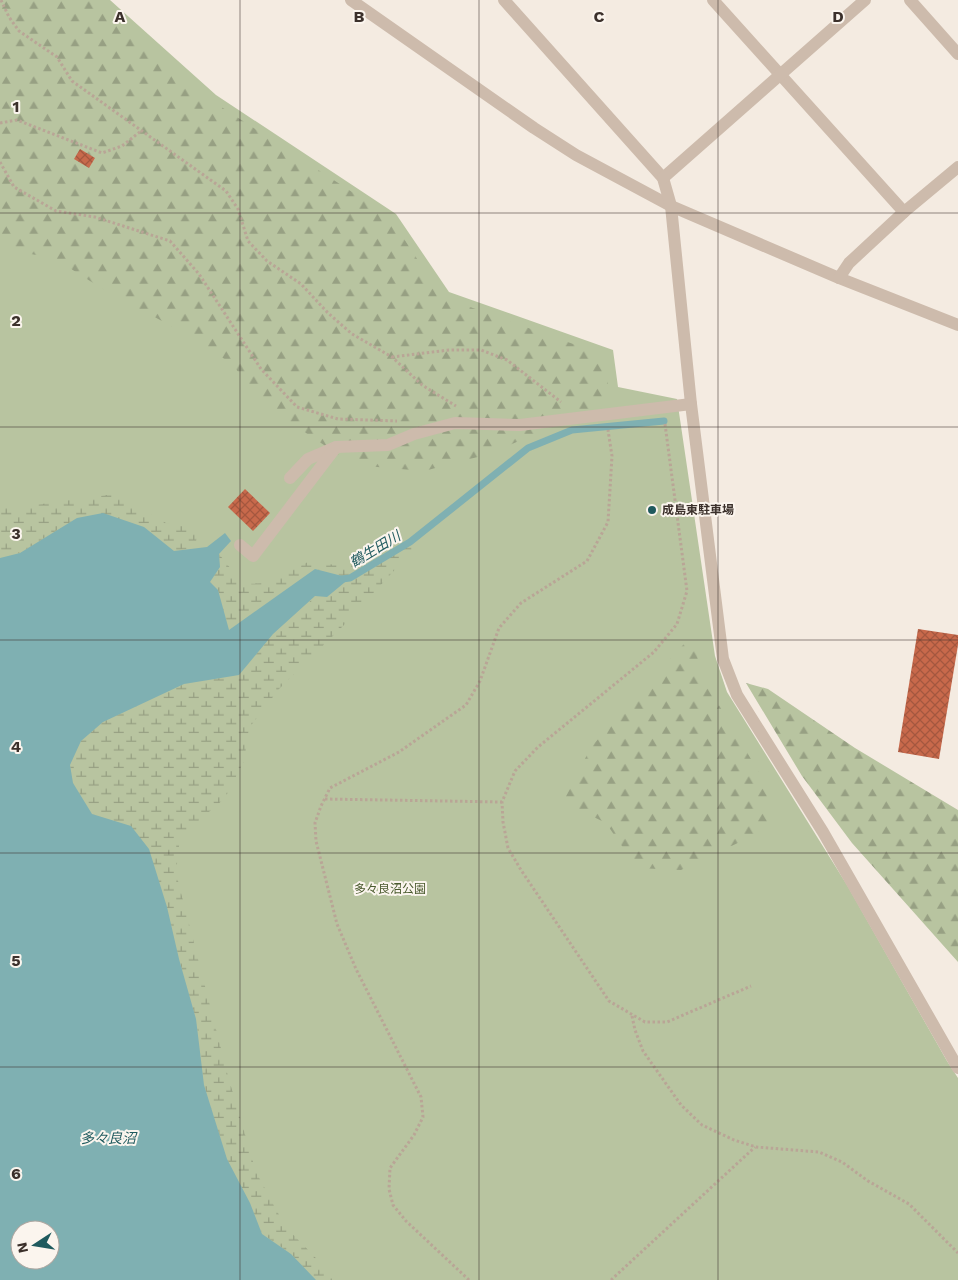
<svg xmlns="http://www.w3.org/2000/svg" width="958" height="1280" viewBox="0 0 958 1280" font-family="'Work Sans','Noto Sans JP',sans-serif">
<defs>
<pattern id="forest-firs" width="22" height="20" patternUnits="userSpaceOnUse" patternTransform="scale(1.25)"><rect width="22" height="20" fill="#b8c4a0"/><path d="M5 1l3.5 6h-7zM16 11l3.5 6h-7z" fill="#97a083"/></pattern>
<pattern id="wetland-marsh" width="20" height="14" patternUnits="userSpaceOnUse" patternTransform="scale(1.25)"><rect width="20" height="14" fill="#b8c4a0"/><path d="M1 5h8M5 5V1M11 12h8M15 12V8" fill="none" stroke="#97a083"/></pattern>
<pattern id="building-cross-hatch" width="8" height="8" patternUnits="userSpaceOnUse" patternTransform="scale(1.25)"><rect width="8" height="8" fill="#c8694b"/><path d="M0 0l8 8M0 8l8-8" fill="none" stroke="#a4573f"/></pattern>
</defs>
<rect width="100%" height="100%" fill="#f4ebe1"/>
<path fill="#b8c4a0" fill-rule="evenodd" d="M0 0H110L216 95 396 214 449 292 613 350 618 387 677 399 715 656 727 692 847 885 947 1061 958 1078V1280H0ZM20 1230H50V1260H20Z"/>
<g fill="url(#forest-firs)">
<polygon points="0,0 98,0 203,95 389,216 442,297 604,355 610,401 489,454 424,471 354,465 300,429 273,415 231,363 173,327 101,288 54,258 19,252 0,245"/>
<polygon points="693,634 701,675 767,786 769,828 681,870 637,868 606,823 563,802 591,747"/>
<polygon points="746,683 768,689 855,748 958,810 958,962 852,843 802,776"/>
</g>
<g fill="url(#wetland-marsh)">
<polygon points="114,494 166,523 198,529 195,548 174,551 144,527 77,518 20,553 0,558 0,504 13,508"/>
<polygon points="410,542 413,550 344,625 279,689 249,728 244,761 225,798 180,837 176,873 228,1076 256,1172 285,1226 337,1280 316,1280 291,1254 262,1234 250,1203 227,1159 204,1085 196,1019 179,959 167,907 131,826 92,814 73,783 70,765 81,741 103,722 184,684 239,675 273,634 316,596 327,597 349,578 315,569 229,631 218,590 210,582 220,567 219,554 243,584 266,583 308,562 346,566"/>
</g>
<path fill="#7fb0b2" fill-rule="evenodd" d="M103 513 144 527 174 551 207 547 225 533 231 541 219 554 220 567 210 582 218 590 229 630 315 569 350 578 327 597 315 596 273 634 239 675 184 684 103 722 81 741 70 765 73 783 92 814 131 826 149 849 167 907 179 959 196 1019 204 1085 227 1159 250 1203 262 1234 291 1254 316 1280H0V558L20 553 77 518ZM20 1230H50V1260H20Z"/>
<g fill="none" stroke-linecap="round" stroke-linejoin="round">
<polyline stroke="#7fb0b2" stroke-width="7" points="342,579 350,578 410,542 528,448 572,430 664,421"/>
</g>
<g fill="url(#building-cross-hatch)">
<polygon points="80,149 95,158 89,168 74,159"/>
<polygon points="245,489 270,513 253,531 228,507"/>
<polygon points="918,629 958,635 958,645 939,759 898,752"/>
</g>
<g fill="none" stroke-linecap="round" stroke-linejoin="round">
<g stroke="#b9a596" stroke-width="3" stroke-dasharray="2.5 2.5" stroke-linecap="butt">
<polyline points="1,0 9,17 19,31 57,57 72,81 226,191 238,209 248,241 267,261 301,284 328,313 352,334 392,357 422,385 456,406"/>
<polyline points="0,123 17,120 102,153 122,146 141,131"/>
<polyline points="0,162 14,187 56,211 95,217 170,241 199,274 261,369 297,407 338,419 397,421"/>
<polyline points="392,357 449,350 481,350 507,360 561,402"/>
<polyline points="665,424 687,591 677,624 654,652 538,747 515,771 502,802 503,822 508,848 521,870 609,1001 645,1022 667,1022 751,986"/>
<polyline points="325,799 502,802"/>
<polyline points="632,1016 635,1030 643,1051 681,1105 702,1125 734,1140 756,1147 819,1152 842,1162 868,1181 909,1204 958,1253"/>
<polyline points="469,1280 406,1221 393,1205 389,1189 390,1168 414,1135 423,1117 421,1097 356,969 337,924 316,841 315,823 321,806 330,788 399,752 466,705 480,681 499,628 521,603 587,561 608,522 612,456 608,430"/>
<polyline points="611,1280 755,1147"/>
</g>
<g stroke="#cdbbac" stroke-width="12">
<polyline points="351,0 534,128 576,155 671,206 839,278 958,325"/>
<polyline points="504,0 663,178 671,206 691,404 723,659 737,695 823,832 958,1068"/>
<polyline points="713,0 904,212"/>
<polyline points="910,0 958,54"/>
<polyline points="663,178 865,0"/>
<polyline points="839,278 849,263 904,212 958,167"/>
<polyline points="290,478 308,459 336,447"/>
<polyline points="240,545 253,556 336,447 388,445 414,434 455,423 520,425 691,404"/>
</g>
</g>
<path fill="none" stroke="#3b302b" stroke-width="1" stroke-opacity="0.55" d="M240 0V1280M479 0V1280M718 0V1280M0 213H958M0 427H958M0 640H958M0 853H958M0 1067H958"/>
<circle fill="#1f5a5e" stroke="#fbf5ee" stroke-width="2" cx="652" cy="510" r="5"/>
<g text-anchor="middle" stroke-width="4" stroke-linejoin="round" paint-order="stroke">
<g font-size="12" font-weight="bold" fill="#3b302b" stroke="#fbf5ee" text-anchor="start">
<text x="662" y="514">成島東駐車場</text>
</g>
<g font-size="12" fill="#4a5a2e" stroke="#fbf5ee">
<text x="390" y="893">多々良沼公園</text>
</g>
<g font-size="14" font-style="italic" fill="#1f5a5e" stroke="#fbf5ee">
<text transform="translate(375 549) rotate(-31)" y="5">鶴生田川</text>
<text x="108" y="1143">多々良沼</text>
</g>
</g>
<g font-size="16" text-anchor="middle" font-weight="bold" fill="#3b302b" stroke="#fbf5ee" stroke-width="4" stroke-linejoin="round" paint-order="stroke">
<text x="120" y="22">A</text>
<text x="359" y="22">B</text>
<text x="599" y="22">C</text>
<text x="838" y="22">D</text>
<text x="16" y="112">1</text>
<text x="16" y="326">2</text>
<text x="16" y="539">3</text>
<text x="16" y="752">4</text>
<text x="16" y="966">5</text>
<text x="16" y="1179">6</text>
</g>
<g transform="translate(35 1245) rotate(258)"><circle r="24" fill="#fbf5ee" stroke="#aea6a0"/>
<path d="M0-4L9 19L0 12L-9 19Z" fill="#1f5a5e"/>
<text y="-8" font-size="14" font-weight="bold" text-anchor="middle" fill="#3b302b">N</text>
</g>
</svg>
